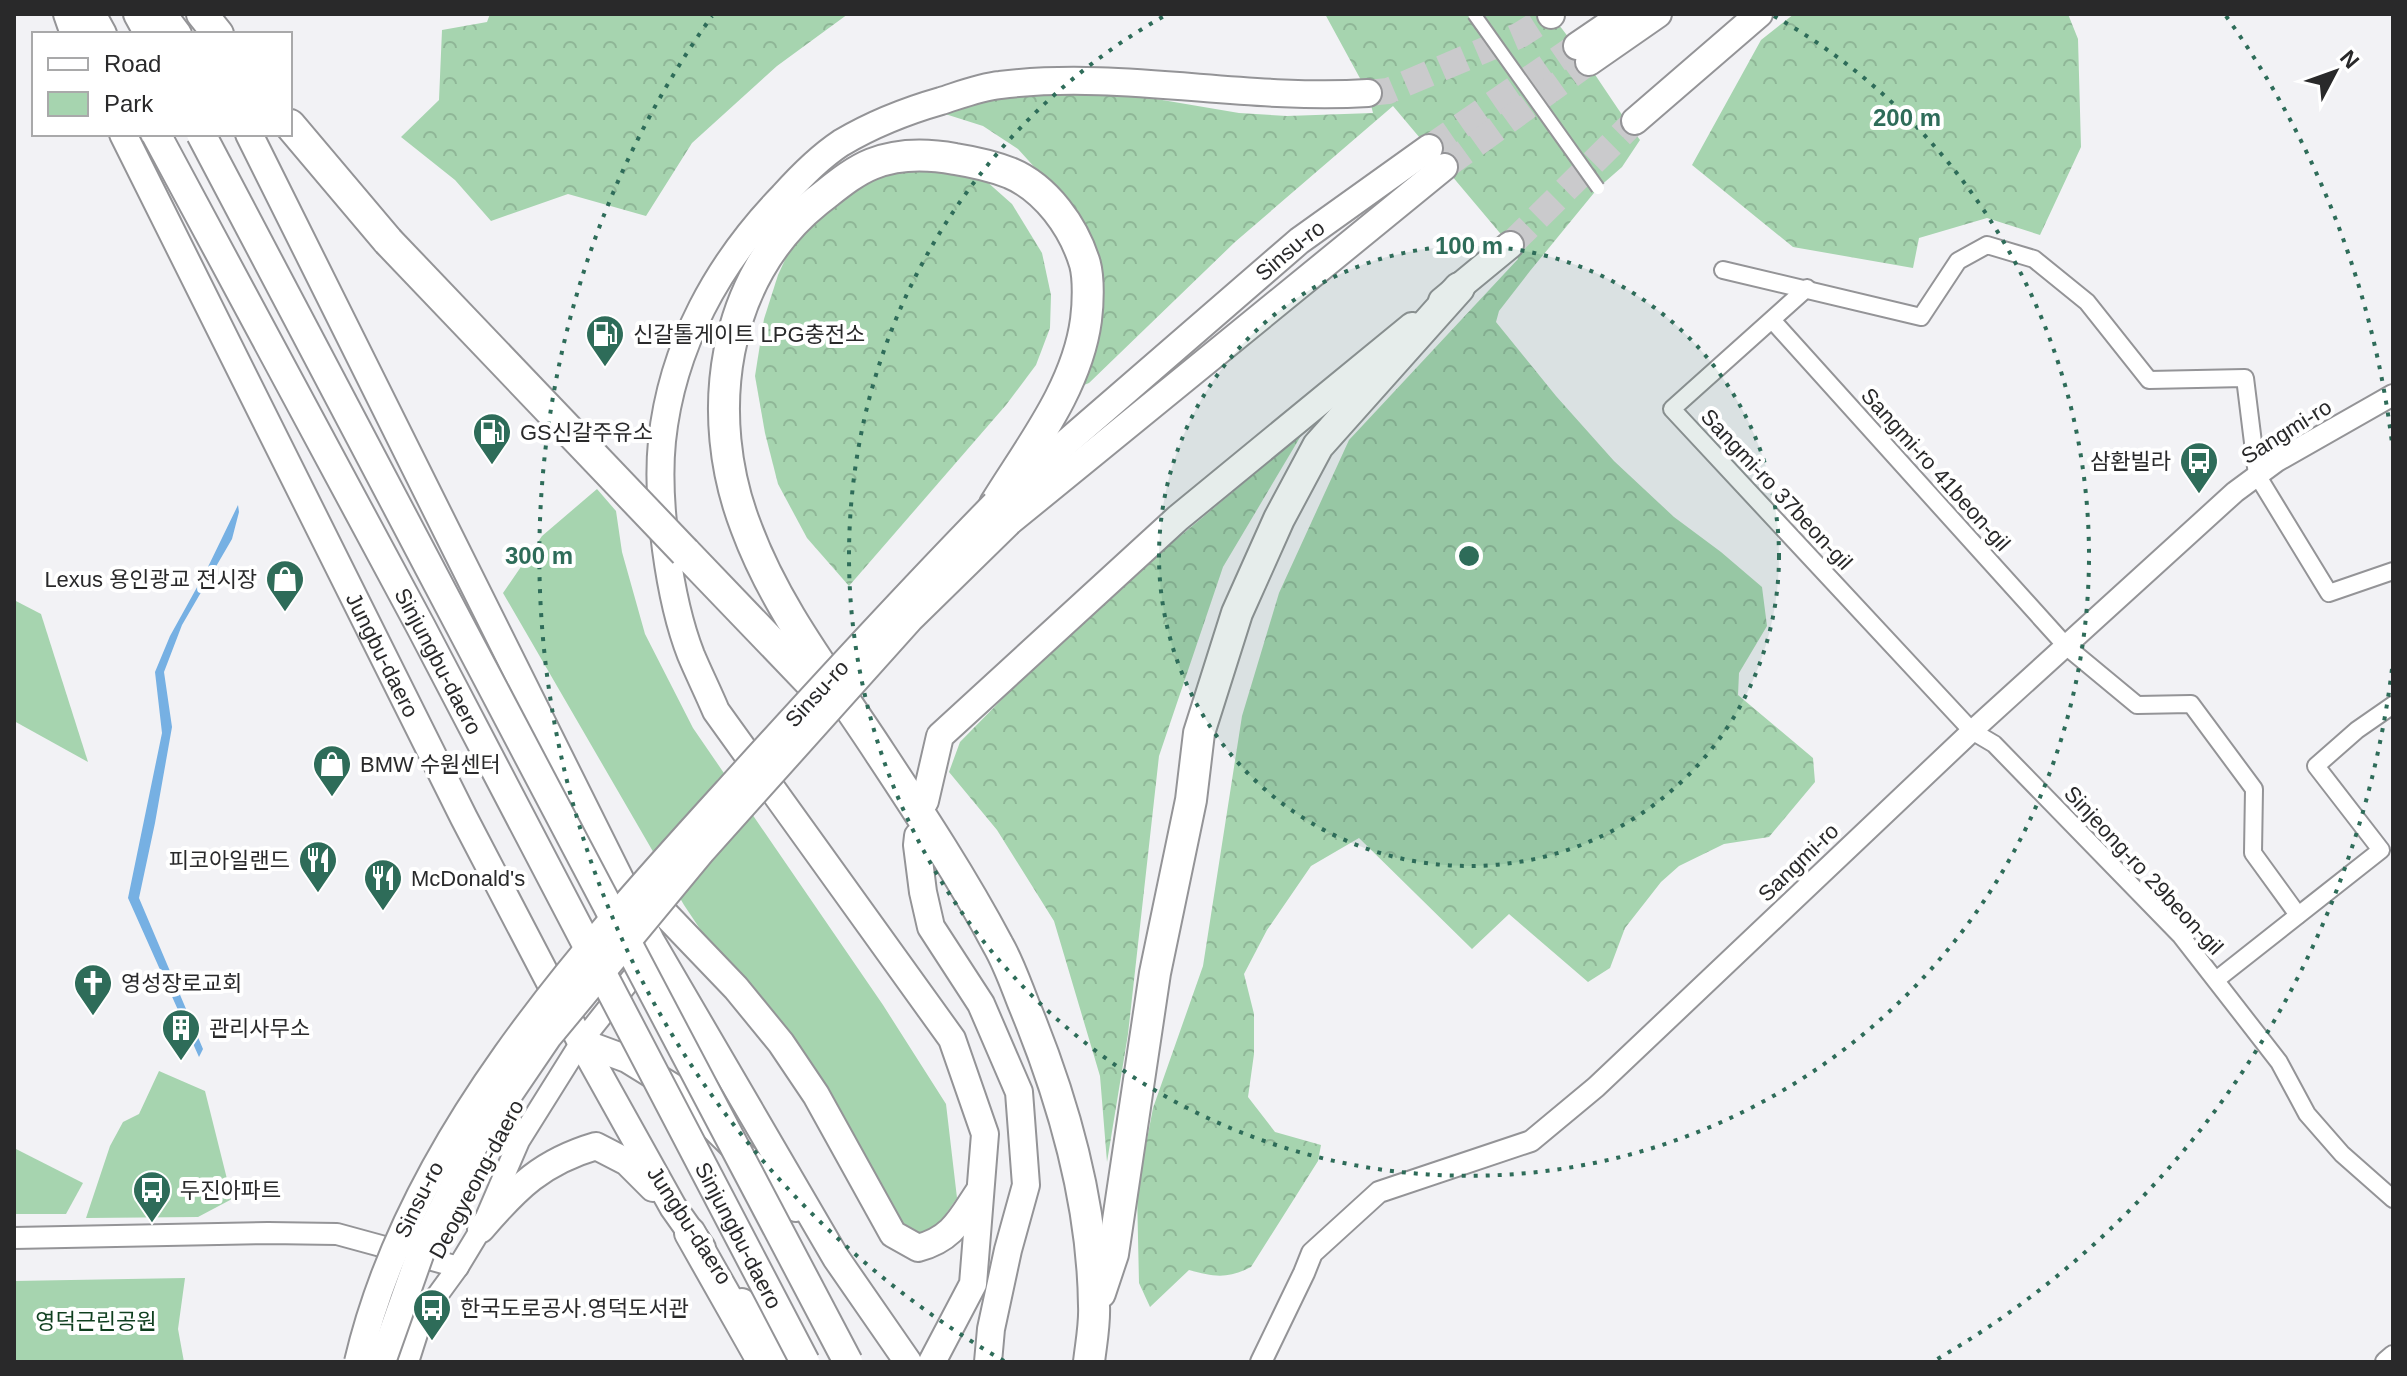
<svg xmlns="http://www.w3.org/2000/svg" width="2407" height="1376" viewBox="0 0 2407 1376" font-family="Arial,'Noto Sans KR',sans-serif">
<defs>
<pattern id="forest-crowns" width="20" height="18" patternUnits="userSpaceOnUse" patternTransform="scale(2)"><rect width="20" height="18" fill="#a6d4af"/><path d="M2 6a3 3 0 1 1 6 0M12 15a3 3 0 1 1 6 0" fill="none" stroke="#8fb697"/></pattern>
</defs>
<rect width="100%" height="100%" fill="#f2f2f5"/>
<g fill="url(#forest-crowns)">
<polygon points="490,14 848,14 777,66 692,143 646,216 568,194 491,221 455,180 401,137 439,100 442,30 487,22"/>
<path d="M1325 14H1550C1584 54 1609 98 1640 140L1622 167 1598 188 1530 271 1499 311 1496 322 1556 396 1614 461 1674 517 1721 552 1762 587 1767 626 1739 673 1738 695 1813 758 1815 782 1769 837 1724 844 1679 866 1661 882 1625 928 1610 968 1588 982 1509 914 1472 949 1359 838 1311 866 1267 930 1244 974 1254 1014V1054L1248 1097 1275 1132 1321 1145 1318 1161 1251 1267C1228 1279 1214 1277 1189 1270L1150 1307 1139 1283 1137 1192 1153 1108 1203 966 1242 716 1279 593 1349 440 1518 259 1510 245 1393 106 1235 242 1089 383 1074 389 1092 318 1047 181 1018 149 983 126 942 113 974 89 1115 92 1239 113 1287 116 1373 113 1368 93Z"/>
<polygon points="1794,14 2068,14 2078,39 2081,147 2040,235 1987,218 1919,238 1913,268 1793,247 1692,165 1761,40"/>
<polygon points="902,155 976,172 1012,204 1042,253 1051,295 1050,328 1036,365 1006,405 849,586 807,538 778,484 765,433 755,376 764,319 778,275 800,227"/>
<polygon points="1302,434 1223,567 1159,756 1128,1034 1107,1162 1100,1076 1054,921 997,830 949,772 960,742 1079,621"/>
</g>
<g fill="#a6d4af">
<polygon points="597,489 616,511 622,552 645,634 693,728 883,1005 946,1104 957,1198 934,1231 908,1241 684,905 503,593 542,536"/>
<polygon points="14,600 41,614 88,762 14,721"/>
<polygon points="159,1071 205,1091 232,1199 198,1217 86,1218 110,1146 123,1122 139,1114"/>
<polygon points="14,1148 83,1183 66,1214 14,1214"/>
<polygon points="185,1278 178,1329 184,1362 14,1362 14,1281"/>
</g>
<polygon fill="#76b0e3" points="238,505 239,512 232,539 182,625 164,672 172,727 155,823 139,898 203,1049 199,1057 128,898 162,733 155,672 170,636 206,571"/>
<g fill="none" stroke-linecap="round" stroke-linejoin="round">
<g stroke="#cacacc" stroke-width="26" stroke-dasharray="26 13" stroke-linecap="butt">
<polyline points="1368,93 1388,91 1520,35 1551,15"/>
<polyline points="1429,148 1577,46"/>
<polyline points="1444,167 1589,62"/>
<polyline points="1510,245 1635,121"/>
</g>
<defs>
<g id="minor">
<polyline points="1723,270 1921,317 1958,261 1987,245 2034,259 2087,302 2149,380 2245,378 2257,475 2329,593 2393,571"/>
<polyline points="1807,288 1672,409 1972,731 1994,744 2181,936 2279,1062 2307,1114 2342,1154 2393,1199"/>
<polyline points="1772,320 2067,647 2137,705 2191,704 2254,789 2253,853 2298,915"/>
<polyline points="2216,980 2381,850 2316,766 2357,730 2393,705"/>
</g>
<g id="tertiary">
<polyline points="14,1238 268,1233 337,1234 458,1267"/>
<polyline points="408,1362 423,1315 458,1267 481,1229 519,1141 581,1042 647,959"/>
<polyline points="1261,1362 1304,1273 1312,1253 1379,1192 1531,1141 1596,1087 1972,731 2235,492 2277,461 2393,395"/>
<polyline points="2386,1362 2393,1356"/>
</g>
<g id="primary">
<polyline points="67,14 74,34"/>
<polyline points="163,14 178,34"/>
<polyline points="1551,15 1551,14"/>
<polyline points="1577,46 1624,14"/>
<polyline points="1589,62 1658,14"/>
<polyline points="1635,121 1759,14"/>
<path id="s1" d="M123 134 464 818 581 1042 673 1207 702 1248"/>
<polyline points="249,134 651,941 836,1258 908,1362"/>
<polyline points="1442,301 1510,245"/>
<path id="s2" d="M1008 493 1299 241 1429 148"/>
<polyline points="1009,522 1444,167"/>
<polyline points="925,801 940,736 1178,518 1412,326"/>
<polyline points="918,836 917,845 923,892 931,927 981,1004 1019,1092 1026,1185 1008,1250 991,1329 988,1362"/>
<path d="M643 891 736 988 781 1043 816 1095 893 1234 918 1248C952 1239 960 1220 978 1193"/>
<polyline points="581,1042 627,1059 674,1088 796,1208"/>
<path d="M481 1229C517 1187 542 1162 596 1146L627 1162 653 1188"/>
<polyline points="742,1302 768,1338 795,1362"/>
<path d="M932 1362 973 1284 985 1134 952 1039 716 711C708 692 699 674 691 655 669 599 656 501 662 441 672 346 718 263 783 196 800 177 820 157 841 143 873 124 906 111 941 101 960 95 980 87 1000 85 1121 70 1246 101 1368 93"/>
</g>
<g id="trunk">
<polyline points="91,14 102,34"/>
<polyline points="138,14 149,34"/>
</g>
<g id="motorway">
<polyline points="202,14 218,34"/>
<polyline points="290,125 388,241"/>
<path d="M995 504C1030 447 1077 388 1086 320 1088 305 1089 279 1085 264 1074 227 1046 188 1010 173 992 166 974 162 955 159 928 154 897 154 872 164 852 172 834 188 817 201 721 278 703 416 746 527 777 611 832 679 880 753 921 815 963 879 998 945 1009 964 1016 985 1024 1005 1063 1099 1093 1204 1094 1306 1095 1324 1091 1344 1089 1362"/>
<polyline points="685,552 829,702"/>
<polyline points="690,1233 763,1362"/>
<polyline points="1100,1293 1113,1254 1155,973 1191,800 1199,733 1237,613 1279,519 1318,446 1459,288"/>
</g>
</defs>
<use href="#minor" stroke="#949497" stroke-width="20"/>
<use href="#tertiary" stroke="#949497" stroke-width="24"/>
<use href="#primary" stroke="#949497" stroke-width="30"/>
<use href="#trunk" stroke="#949497" stroke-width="32"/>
<use href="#motorway" stroke="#949497" stroke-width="34"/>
<use href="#minor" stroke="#fff" stroke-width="16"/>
<use href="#tertiary" stroke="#fff" stroke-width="20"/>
<use href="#primary" stroke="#fff" stroke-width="26"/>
<use href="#trunk" stroke="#fff" stroke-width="28"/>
<use href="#motorway" stroke="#fff" stroke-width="30"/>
<defs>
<polyline id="pedestrian-bridge" points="1474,14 1598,188"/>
<g id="primary-bridge">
<path id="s3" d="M358 1362C410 1139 580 953 730 788 817 692 904 597 995 504"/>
<polyline points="382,1362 422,1249 474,1146 548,1037 702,851 910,619 1009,522"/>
</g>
<g id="trunk-bridge">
<path id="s4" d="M156 134 421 627 805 1362"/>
<polyline points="201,134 848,1362"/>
</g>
<polyline id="motorway-bridge" points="388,241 685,552"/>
</defs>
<use href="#pedestrian-bridge" stroke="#949497" stroke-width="16" stroke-linecap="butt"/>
<use href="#primary-bridge" stroke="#949497" stroke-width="30" stroke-linecap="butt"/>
<use href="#trunk-bridge" stroke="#949497" stroke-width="32" stroke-linecap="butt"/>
<use href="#motorway-bridge" stroke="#949497" stroke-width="34" stroke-linecap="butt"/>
<use href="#pedestrian-bridge" stroke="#fff" stroke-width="12"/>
<use href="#primary-bridge" stroke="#fff" stroke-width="26"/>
<use href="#trunk-bridge" stroke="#fff" stroke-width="28"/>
<use href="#motorway-bridge" stroke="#fff" stroke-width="30"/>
</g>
<circle cx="1469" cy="556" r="310" fill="#2e6c59" fill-opacity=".12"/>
<g fill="none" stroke="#2e6c59" stroke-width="4" stroke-dasharray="4 8">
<circle cx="1469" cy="556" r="310"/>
<path d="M1774 16A620 620 0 1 1 1164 16"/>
<path d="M2392 669A930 930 0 0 1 1934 1361M1004 1361A930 930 0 0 1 712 16M2226 16A930 930 0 0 1 2392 443"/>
</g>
<defs>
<symbol id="fuel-pin" viewBox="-11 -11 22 30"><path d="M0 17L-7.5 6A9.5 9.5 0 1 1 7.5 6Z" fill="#2e6c59" stroke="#fff"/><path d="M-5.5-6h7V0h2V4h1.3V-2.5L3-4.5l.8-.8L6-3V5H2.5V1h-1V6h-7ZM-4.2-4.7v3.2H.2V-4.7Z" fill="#fff"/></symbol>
<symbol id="bus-pin" viewBox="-11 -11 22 30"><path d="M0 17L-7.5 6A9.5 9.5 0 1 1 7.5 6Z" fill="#2e6c59" stroke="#fff"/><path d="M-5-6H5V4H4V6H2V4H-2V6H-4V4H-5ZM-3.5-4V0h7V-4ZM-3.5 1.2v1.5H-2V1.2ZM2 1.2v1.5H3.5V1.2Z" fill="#fff"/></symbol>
<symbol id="shop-pin" viewBox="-11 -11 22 30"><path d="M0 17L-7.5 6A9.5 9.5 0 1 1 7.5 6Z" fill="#2e6c59" stroke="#fff"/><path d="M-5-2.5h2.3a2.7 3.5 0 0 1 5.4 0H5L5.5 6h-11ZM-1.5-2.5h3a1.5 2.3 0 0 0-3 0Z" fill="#fff"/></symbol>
<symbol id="restaurant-pin" viewBox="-11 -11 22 30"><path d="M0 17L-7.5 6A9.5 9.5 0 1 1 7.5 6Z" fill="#2e6c59" stroke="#fff"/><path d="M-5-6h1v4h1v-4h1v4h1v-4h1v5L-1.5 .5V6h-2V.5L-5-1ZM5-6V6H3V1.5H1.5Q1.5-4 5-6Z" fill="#fff"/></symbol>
<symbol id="church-pin" viewBox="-11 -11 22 30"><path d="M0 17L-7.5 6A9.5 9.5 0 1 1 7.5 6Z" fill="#2e6c59" stroke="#fff"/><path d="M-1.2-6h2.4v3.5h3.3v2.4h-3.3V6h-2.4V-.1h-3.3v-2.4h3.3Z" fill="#fff"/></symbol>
<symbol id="building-pin" viewBox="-11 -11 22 30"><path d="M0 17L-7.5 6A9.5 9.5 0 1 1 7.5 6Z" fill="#2e6c59" stroke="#fff"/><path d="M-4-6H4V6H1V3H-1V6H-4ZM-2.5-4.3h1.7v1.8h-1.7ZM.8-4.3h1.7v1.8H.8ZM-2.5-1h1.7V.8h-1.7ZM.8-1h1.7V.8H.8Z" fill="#fff"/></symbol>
</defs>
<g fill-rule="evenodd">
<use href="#fuel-pin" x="583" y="312" width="44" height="60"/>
<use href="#fuel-pin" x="470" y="410" width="44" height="60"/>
<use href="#bus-pin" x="2177" y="439" width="44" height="60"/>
<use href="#shop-pin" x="263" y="557" width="44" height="60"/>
<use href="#shop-pin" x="310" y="742" width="44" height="60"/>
<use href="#restaurant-pin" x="296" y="838" width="44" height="60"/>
<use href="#restaurant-pin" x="361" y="856" width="44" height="60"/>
<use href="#church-pin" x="71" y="961" width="44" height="60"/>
<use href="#building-pin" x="159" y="1006" width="44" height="60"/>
<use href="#bus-pin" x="130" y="1168" width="44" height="60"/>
<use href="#bus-pin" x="410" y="1286" width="44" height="60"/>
</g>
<g text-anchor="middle" stroke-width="8" stroke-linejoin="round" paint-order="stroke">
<g font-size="22" fill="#29292a" stroke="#fff">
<text dy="8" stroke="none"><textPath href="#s2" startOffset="372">Sinsu-ro</textPath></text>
<text transform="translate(2286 431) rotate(-32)" y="8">Sangmi-ro</text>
<text transform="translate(1936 469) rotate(48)" y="8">Sangmi-ro 41beon-gil</text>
<text transform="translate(1777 489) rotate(47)" y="8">Sangmi-ro 37beon-gil</text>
<text dy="8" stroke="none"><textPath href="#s1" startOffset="582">Jungbu-daero</textPath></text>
<text dy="8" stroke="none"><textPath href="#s4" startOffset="598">Sinjungbu-daero</textPath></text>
<text dy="8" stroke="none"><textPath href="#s3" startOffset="820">Sinsu-ro</textPath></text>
<text transform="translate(1798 862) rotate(-44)" y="8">Sangmi-ro</text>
<text transform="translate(2144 870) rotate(47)" y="8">Sinjeong-ro 29beon-gil</text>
<text transform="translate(476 1179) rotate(-62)" y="8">Deogyeong-daero</text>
<text dy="8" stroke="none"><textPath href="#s3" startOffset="174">Sinsu-ro</textPath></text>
<text transform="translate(690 1225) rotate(57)" y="8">Jungbu-daero</text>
<text dy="8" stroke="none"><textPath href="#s4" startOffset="1246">Sinjungbu-daero</textPath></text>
</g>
<g font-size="22" fill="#29292a" stroke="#fff" text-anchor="start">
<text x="633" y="342">신갈톨게이트 LPG충전소</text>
<text x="520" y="440">GS신갈주유소</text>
<text x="2171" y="469" text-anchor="end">삼환빌라</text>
<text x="257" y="587" text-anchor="end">Lexus 용인광교 전시장</text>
<text x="360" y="772">BMW 수원센터</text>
<text x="290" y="868" text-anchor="end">피코아일랜드</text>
<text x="411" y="886">McDonald's</text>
<text x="121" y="991">영성장로교회</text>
<text x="209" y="1036">관리사무소</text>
<text x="180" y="1198">두진아파트</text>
<text x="460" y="1316">한국도로공사.영덕도서관</text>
</g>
<g font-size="22" fill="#0f3f1f" stroke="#fff">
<text x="96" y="1329">영덕근린공원</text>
</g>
</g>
<circle cx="1469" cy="556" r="12" fill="#2e6c59" stroke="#fff" stroke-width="4"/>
<g font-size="24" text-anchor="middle" font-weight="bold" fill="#2e6c59" stroke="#fff" stroke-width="8" stroke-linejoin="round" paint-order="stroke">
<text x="1907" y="126">200 m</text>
<text x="1469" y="254">100 m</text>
<text x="539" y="564">300 m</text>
</g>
<rect width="2407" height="1376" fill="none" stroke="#29292a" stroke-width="32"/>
<rect x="32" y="32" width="260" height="104" fill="#ffffff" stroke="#a9a9aa" stroke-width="2"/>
<rect x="48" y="58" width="40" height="12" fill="#ffffff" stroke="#a9a9aa" stroke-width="2"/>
<text x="104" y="72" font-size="24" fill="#29292a">Road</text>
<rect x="48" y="92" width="40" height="24" fill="#a6d4af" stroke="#a9a9aa" stroke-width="2"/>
<text x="104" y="112" font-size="24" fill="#29292a">Park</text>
<g transform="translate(2335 72) rotate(49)" stroke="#ffffff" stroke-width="6" paint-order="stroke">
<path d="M0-6L14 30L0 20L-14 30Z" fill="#29292a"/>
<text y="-12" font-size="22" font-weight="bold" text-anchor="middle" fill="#29292a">N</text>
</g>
</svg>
